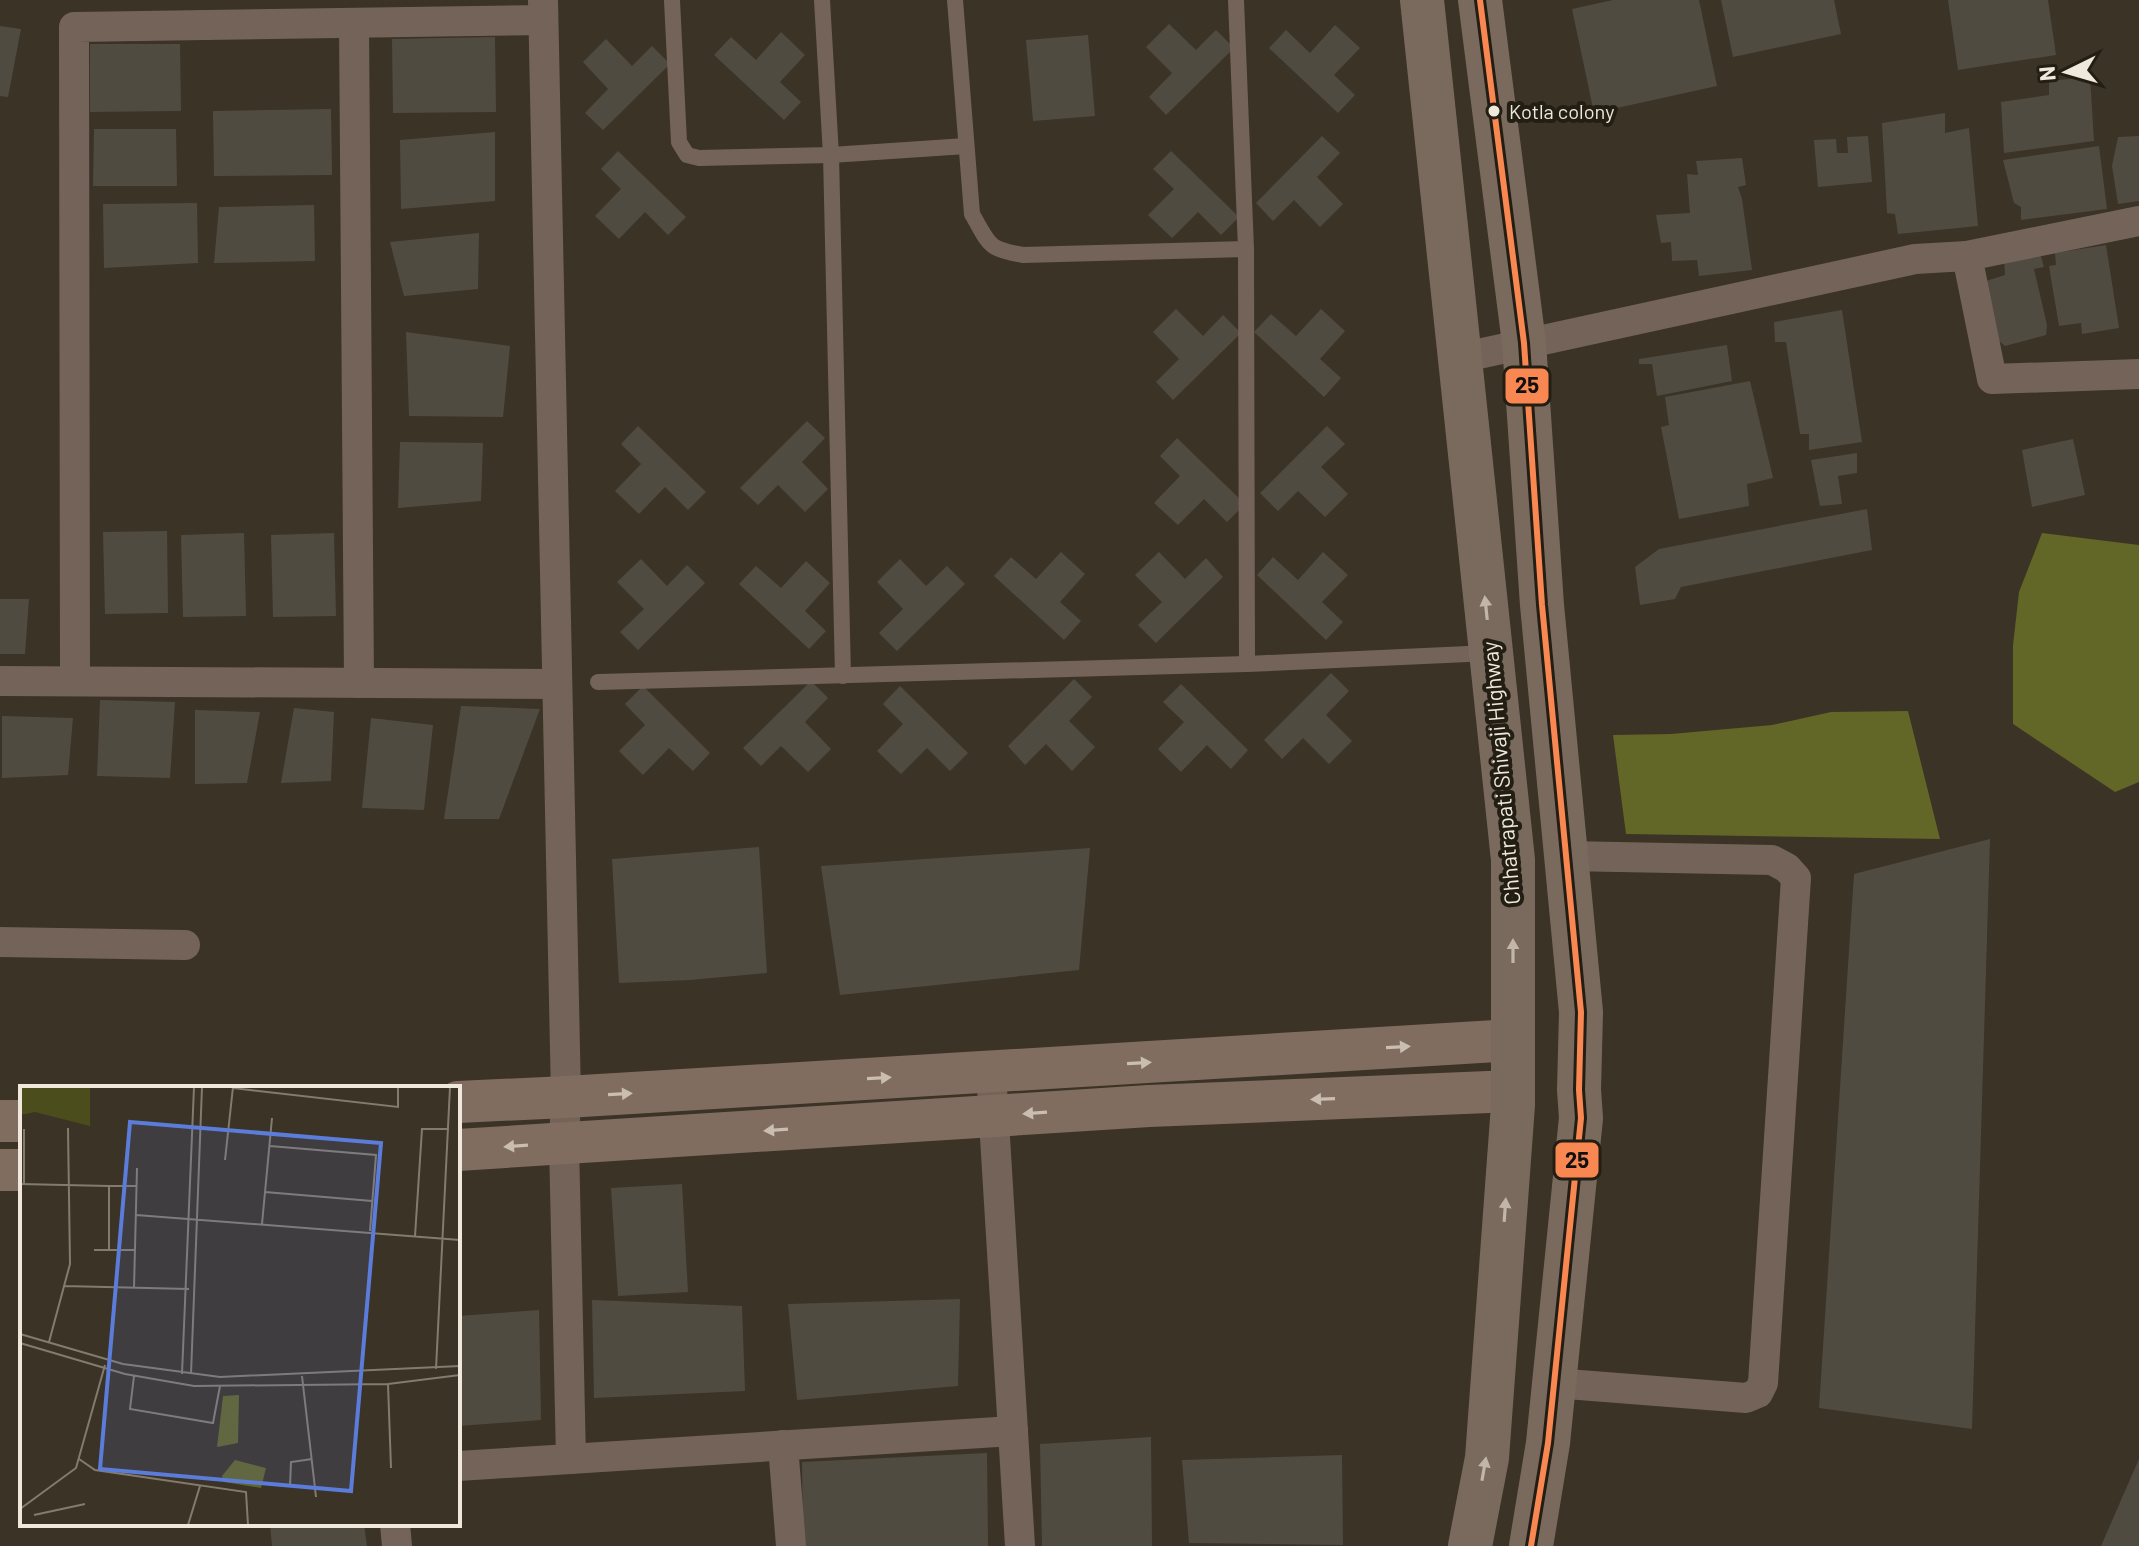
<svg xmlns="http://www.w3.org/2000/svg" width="2139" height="1546" viewBox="0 0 2139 1546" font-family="Barlow,sans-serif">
<rect width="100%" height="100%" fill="#3a3326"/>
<g fill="#626627">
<polygon points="2042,533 2139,545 2139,782 2115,792 2013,724 2013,645 2019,592"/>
<polygon points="1908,711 1940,839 1626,834 1613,735 1671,734 1772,725 1831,712"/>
</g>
<g fill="#504b40">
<polygon points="1613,0 1699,0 1717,86 1594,113 1572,9"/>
<polygon points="1721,0 1834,0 1841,34 1733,57"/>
<polygon points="1948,0 2048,0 2056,55 1958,70"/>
<polygon points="1169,24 1196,50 1216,30 1234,48 1166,115 1149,97 1172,73 1146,47"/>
<polygon points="1335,25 1360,48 1334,75 1355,95 1338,113 1269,48 1286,30 1310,53"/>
<polygon points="0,26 21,29 8,97 0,96"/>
<polygon points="781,32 805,55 780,82 801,102 784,120 714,55 731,37 756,60"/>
<polygon points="1088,35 1095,116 1033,121 1026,40"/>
<polygon points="495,37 496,112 393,113 392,39"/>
<polygon points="606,39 632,66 652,46 670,64 603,130 585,113 608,89 583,62"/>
<polygon points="90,44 180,44 181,111 90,112"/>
<polygon points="2090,77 2094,141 2004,153 2001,102 2049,95 2049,81"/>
<polygon points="331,109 332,175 214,176 213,111"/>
<polygon points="1945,113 1945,133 1969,128 1978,226 1898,234 1895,214 1887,213 1882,123"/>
<polygon points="94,129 176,129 177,186 93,186"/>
<polygon points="495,132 495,201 401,209 400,140"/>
<polygon points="1322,136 1340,153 1317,177 1343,204 1320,227 1294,200 1273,221 1256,203"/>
<polygon points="1868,136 1872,182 1818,187 1814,140 1836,139 1837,153 1848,153 1847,137"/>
<polygon points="2139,136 2139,201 2118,204 2112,166 2118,137"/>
<polygon points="2099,146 2107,209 2021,220 2021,207 2014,203 2003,160"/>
<polygon points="618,151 686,217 668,235 645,212 619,239 595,216 621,189 601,169"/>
<polygon points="1171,151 1239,217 1221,235 1198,212 1172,238 1148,215 1174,189 1153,169"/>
<polygon points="1742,158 1746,185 1738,187 1742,199 1752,270 1699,276 1697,260 1672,261 1671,242 1661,243 1656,215 1690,213 1687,174 1698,175 1696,161"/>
<polygon points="197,203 198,263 104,268 103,204"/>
<polygon points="314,205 315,261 214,263 219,207"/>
<polygon points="479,233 478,289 404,296 390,242"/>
<polygon points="2106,245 2119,328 2082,334 2081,323 2059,326 2049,266 2056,265 2055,253"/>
<polygon points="2040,253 2044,267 2034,269 2047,325 2046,335 2005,346 1999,341 1986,281 2005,275 2004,260"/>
<polygon points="1176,309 1203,336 1223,315 1241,333 1173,400 1156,382 1179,359 1153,332"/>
<polygon points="1321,309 1345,331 1320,359 1341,378 1324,397 1254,332 1271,314 1296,336"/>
<polygon points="1842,310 1862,442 1809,450 1809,434 1800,434 1786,342 1775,342 1774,322"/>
<polygon points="406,332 510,346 503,417 409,416"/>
<polygon points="1727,345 1732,381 1657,396 1652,364 1639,364 1639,359"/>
<polygon points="1750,381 1773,478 1747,484 1749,506 1679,519 1661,427 1669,425 1665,397"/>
<polygon points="807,421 825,438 802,462 828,489 805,512 778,485 758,505 740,488"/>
<polygon points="638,426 706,492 688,510 665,487 639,514 615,491 641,464 621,444"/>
<polygon points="1327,426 1345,444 1321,467 1348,494 1325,517 1298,491 1278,511 1260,493"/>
<polygon points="1177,438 1245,504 1227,522 1204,499 1178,525 1154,503 1180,476 1160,456"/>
<polygon points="2073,439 2085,495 2032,507 2022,450"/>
<polygon points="400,442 483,443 481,501 398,508"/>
<polygon points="1857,453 1857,473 1838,476 1842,504 1820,506 1811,460"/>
<polygon points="1867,509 1872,550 1681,587 1675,599 1640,605 1635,567 1659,549"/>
<polygon points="167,531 168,613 105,614 103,532"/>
<polygon points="244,533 246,616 183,617 181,535"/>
<polygon points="334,533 336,616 273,617 271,535"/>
<polygon points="1061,552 1085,574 1060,602 1081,621 1064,640 994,576 1011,557 1036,579"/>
<polygon points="1159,552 1185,579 1206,558 1223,577 1156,643 1138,625 1162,602 1135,575"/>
<polygon points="1323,552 1348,575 1322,602 1343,622 1326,640 1257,575 1273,557 1298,580"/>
<polygon points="641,559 667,586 687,565 705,583 638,650 620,632 644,609 617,582"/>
<polygon points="900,559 926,586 947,566 965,584 897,651 879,633 903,609 877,582"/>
<polygon points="806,561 830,583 805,611 826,631 809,649 739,584 756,566 781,588"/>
<polygon points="0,599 29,599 25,654 0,654"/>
<polygon points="1331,673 1349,691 1326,715 1352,741 1329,764 1303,738 1282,759 1264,740"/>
<polygon points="1074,679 1092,697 1069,721 1095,747 1072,771 1046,744 1025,765 1008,746"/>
<polygon points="811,681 828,698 805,722 831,749 808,772 781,746 761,766 743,748"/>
<polygon points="1181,684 1248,750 1231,769 1207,745 1181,772 1158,749 1184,722 1163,702"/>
<polygon points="643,686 710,753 693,771 669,748 643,775 619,751 645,725 625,704"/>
<polygon points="900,686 968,753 950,771 927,748 901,774 877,751 903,724 883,704"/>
<polygon points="100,700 175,702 170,778 97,776"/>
<polygon points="461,706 540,709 499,819 444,819"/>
<polygon points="294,708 334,712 331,781 281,783"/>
<polygon points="195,710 260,712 247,783 195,784"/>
<polygon points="2,716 73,718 68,775 2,778"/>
<polygon points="371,718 433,725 424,810 362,808"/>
<polygon points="1990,839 1972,1429 1819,1408 1854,874"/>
<polygon points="759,847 767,973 690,980 619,983 612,859"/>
<polygon points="1090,848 1079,970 840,995 821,866"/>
<polygon points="682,1184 688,1292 618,1296 611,1188"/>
<polygon points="960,1299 958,1386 797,1400 788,1304"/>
<polygon points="592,1300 742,1306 745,1391 594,1398"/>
<polygon points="539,1310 541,1420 458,1426 458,1316"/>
<polygon points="1151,1437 1152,1546 1042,1546 1040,1444"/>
<polygon points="987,1453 988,1546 803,1546 802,1462"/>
<polygon points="1342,1455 1343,1545 1189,1543 1182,1460"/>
<polygon points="2139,1459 2139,1546 2101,1546"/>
<polygon points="270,1524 364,1524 367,1546 272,1546"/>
</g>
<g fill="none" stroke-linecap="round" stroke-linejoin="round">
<g stroke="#746359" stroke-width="16">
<polyline points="672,0 679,142 687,155 699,158 831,155 966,146"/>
<polyline points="822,0 831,155 843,676"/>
<path d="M955 0 972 214C990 245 987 249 1023 255L1246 249 1236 0"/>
<polyline points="1246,249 1247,664"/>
<polyline points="598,682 1247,664 1490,653"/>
</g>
<g stroke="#746359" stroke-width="30">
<polyline points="543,0 566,1097 564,1143 571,1459"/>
<polyline points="354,23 359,683"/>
<polyline points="1967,256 1992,379 2139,374"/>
<polyline points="1460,358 1915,259 1967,256 2139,221"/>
<polyline points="75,680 74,27 543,20"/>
<polyline points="0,681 557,684"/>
<polyline points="0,942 185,945"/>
<polyline points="991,1072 1020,1546"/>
<polyline points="1554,1383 1746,1398 1758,1393 1763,1383 1796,878 1787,868 1772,860 1567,856"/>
<polyline points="783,1445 791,1546"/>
<polyline points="458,1466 1013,1431"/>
<polyline points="395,1524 397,1546"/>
</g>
<g stroke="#816d60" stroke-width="42">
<polyline points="458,1102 566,1097 1513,1040"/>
<polyline points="0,1121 22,1121"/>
<polyline points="458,1150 1149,1106 1513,1091"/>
<polyline points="0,1170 22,1170"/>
</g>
<g stroke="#7a6a5d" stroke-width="44">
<polyline points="1422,0 1513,860 1513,1105 1487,1458 1470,1546"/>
<polyline points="1480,0 1524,343 1542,605 1581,1012 1579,1090 1581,1118 1548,1443 1531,1546"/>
</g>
<defs>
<polyline id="bus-1" points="1480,0 1524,343 1542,605 1581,1012 1579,1090 1581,1118 1548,1443 1531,1546"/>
</defs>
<use href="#bus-1" stroke="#231e14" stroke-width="12"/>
<use href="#bus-1" stroke="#f88751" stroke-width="6"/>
</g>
<defs><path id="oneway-solid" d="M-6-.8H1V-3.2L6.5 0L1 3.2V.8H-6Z" transform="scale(2)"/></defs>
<g fill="#c1b6a9">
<use href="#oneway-solid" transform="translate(1486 608) rotate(-96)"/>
<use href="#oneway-solid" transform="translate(1513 951) rotate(-90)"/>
<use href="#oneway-solid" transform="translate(1505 1210) rotate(-86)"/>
<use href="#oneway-solid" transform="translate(1484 1469) rotate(-80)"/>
</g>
<g fill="#c9beb0">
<use href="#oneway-solid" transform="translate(1398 1047) rotate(-3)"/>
<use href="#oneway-solid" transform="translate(1139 1063) rotate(-3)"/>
<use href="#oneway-solid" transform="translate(879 1078) rotate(-3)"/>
<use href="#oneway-solid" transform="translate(620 1094) rotate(-3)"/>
<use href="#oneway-solid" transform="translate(1323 1099) rotate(178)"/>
<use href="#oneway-solid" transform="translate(1035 1113) rotate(176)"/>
<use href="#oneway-solid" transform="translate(776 1130) rotate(176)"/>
<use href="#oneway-solid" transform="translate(516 1146) rotate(176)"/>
</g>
<circle fill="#f0e9db" stroke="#231e14" stroke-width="3" cx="1494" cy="111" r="7"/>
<g text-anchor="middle" stroke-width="8" stroke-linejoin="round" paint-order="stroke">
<g font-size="20" fill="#f0e9db" stroke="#231e14" text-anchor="start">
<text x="1509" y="119">Kotla colony</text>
</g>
<g font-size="22" fill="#f0e9db" stroke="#231e14">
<text transform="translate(1501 773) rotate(-95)" y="8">Chhatrapati Shivaji Highway</text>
</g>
</g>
<g transform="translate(20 1086)">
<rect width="440" height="440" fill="#3a3326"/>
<path d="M0 1H70V40L15 26 0 29Z" fill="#4b4e1c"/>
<path d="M219 309 218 357 197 361 203 310ZM215 374 246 382 241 402 204 396 202 390Z" fill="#626627"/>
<path fill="none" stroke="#837c6e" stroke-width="2" d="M213 2 378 21V1M4 43V98M250 60 356 69 350 145M205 74 213 1M0 98 89 100M245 106 352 115M116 129 440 154M242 138 252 32M395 150 402 43H429M74 164H115M89 164V100H117M44 200 169 203M114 202 117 82M0 248 103 278 200 291 440 280M29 256 50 178 48 42M0 257 105 288 174 300 368 298 440 289M416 283 430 1M162 288 174 1M171 288 182 1M114 290 110 323 193 337 200 300M282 290 296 411M368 298 371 382M59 373 75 384 226 406 228 439M270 400 271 376 292 373M0 423 56 382 85 279M14 429 65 418M168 439 180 400"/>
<path fill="#5c7cd9" fill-opacity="0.15" stroke="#5c7cd9" stroke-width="4" d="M110 36 361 57 331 405 80 383Z"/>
<rect width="440" height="440" fill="none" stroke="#f0e9db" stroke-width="4"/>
</g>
<g stroke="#231e14" stroke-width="3">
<rect x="1504" y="367" width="46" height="38" rx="8" fill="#f88751"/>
<rect x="1554" y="1141" width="46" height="38" rx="8" fill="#f88751"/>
</g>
<g font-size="22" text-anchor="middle" font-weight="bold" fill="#111">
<text x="1527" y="393">25</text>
<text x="1577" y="1168">25</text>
</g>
<g transform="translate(2067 72) rotate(265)" stroke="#231e14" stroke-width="6" paint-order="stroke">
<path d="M0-6L14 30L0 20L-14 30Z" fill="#f0e9db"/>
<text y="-12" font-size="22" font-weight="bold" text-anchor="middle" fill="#f0e9db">N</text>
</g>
</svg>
